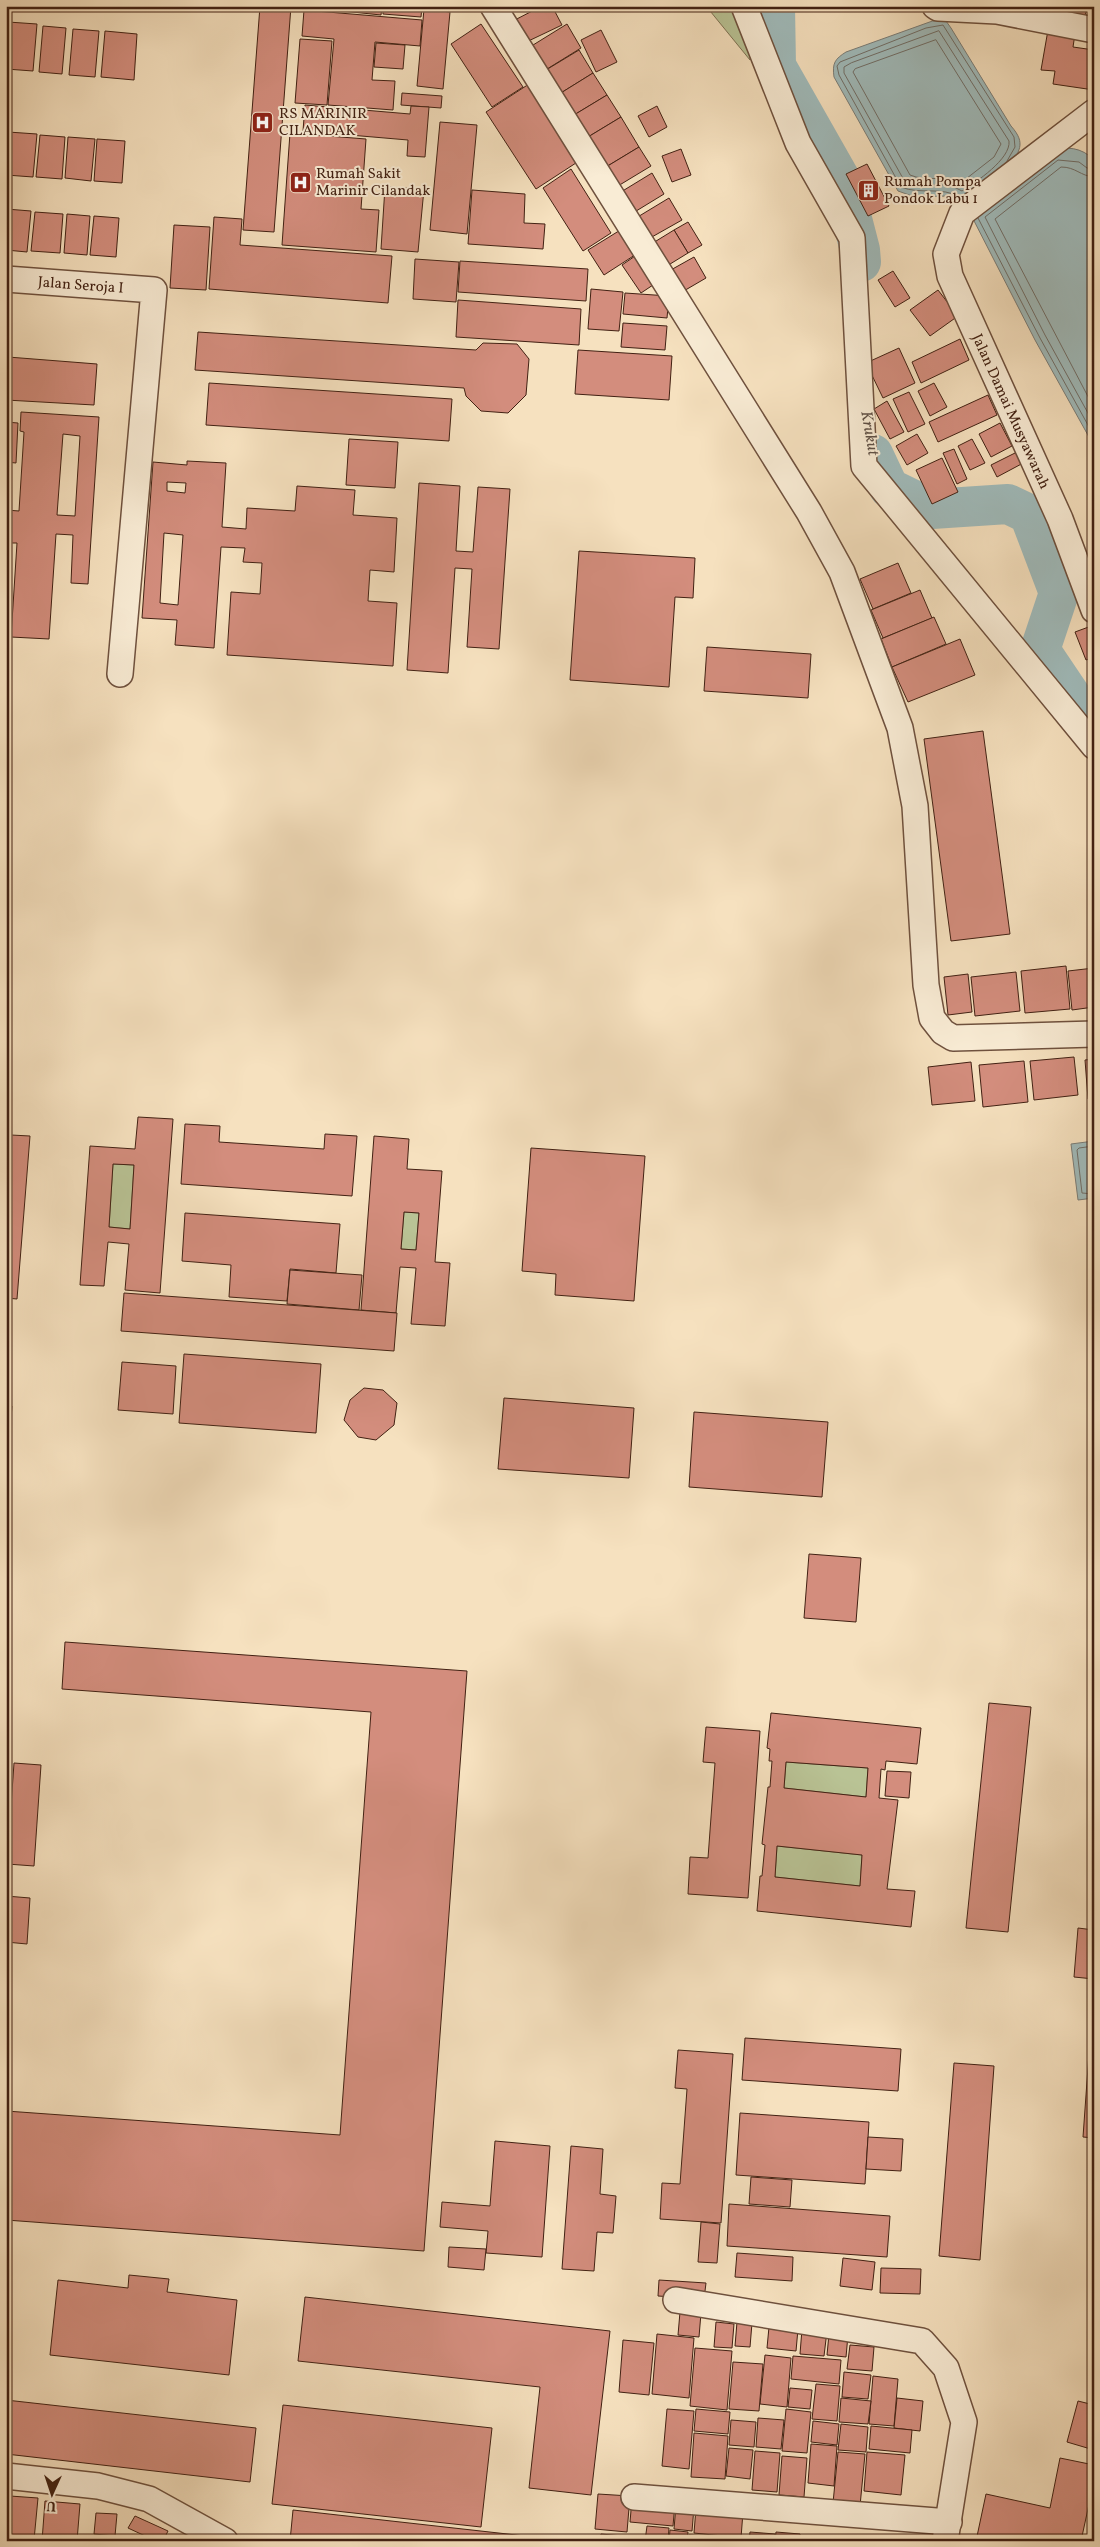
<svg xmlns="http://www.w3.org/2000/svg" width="1100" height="2547" viewBox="0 0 1100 2547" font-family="Vollkorn,serif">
<rect width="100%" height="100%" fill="#f6e1bf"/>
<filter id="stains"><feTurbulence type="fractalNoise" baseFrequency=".004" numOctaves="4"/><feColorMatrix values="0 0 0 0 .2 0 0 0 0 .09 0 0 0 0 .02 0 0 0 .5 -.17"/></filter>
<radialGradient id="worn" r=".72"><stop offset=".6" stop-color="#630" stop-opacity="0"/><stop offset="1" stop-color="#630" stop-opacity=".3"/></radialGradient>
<g fill="#b9c395" stroke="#7e7254">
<polygon points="706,6 752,6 750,60"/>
<polygon points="113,1164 134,1165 130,1229 109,1227"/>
<polygon points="404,1212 419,1213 416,1250 401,1249"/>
<polygon points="786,1762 868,1768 866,1797 784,1788"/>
<polygon points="777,1846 862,1855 860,1886 775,1877"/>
</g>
<g fill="#a0bbbb" stroke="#7a7d78">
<path d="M938 19 946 21 951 28 1011 126C1027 144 1019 151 1008 169 1034 157 1069 134 1094 160V446L1035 340 970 213 948 196 915 197 898 191 834 77C832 63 835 59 846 52Z"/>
<polygon points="1094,1141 1094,1198 1078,1200 1071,1144"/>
</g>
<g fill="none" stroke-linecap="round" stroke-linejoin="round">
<g stroke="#716e67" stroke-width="1">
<path d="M939 31 1009 141C1011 159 976 182 962 191L950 185H916L905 182 844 73V67L851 63Z"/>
<path d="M936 40 1001 144 994 157 962 182C945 175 926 182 910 175L853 72 855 69Z"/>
<polyline points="1094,169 1087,168 1079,162 1058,160 985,217 1045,335 1094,424"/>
<path d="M1094 177C1080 176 1076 167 1061 167L995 219 1094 408"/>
<path d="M960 197C941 186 920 195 901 187L839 75 837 66 840 62 926 28 943 25 1014 137 1015 147 1007 161"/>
<polyline points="978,218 1040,338 1094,436"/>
<polyline points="1094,1146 1079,1148 1077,1150 1082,1193 1094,1194"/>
</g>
<g stroke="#a0bbbb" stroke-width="40">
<polyline points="775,6 776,66 843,184 860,250 861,262"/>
<polyline points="873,454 889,488 932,509 1008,504 1029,514 1059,593 1040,650 1094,730"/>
</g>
</g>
<g fill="#d38d7d" stroke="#422113" fill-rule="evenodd">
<polygon points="260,6 291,6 274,232 243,230"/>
<polygon points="295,6 382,6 381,15"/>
<polygon points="383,6 422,6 421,17 383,14"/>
<polygon points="542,6 552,6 562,25 520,45 509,23"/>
<polygon points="1063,6 1086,6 1085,18 1063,16"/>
<polygon points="424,9 450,12 443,89 417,86"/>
<polygon points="304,10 422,20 420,46 375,42 372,80 395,81 393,110 328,105 334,39 302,36"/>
<polygon points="8,22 37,24 33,71 6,69"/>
<polygon points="481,24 523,87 492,107 451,44"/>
<polygon points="567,24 581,48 539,74 525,50"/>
<polygon points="43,26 66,28 62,74 39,72"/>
<polygon points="73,29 99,31 95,77 69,75"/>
<polygon points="601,30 617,62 596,72 581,40"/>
<polygon points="1048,30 1075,34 1073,47 1094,50 1094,90 1053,84 1055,71 1041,70"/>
<polygon points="105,31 137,34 134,80 101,77"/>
<polygon points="300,39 332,41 327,105 295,103"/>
<polygon points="376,43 405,45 403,69 374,67"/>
<polygon points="579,50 593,73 556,96 541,73"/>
<polygon points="593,73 607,95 569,118 556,96"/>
<polygon points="529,84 579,161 536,189 486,112"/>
<polygon points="402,93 442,96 441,108 401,105"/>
<polygon points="607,95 621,117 583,140 569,118"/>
<polygon points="305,105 410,114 411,106 429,107 425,157 407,156 408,140 303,131"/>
<polygon points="657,106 667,127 649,137 638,116"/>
<polygon points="621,117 639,147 601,170 583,140"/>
<polygon points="440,122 477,125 467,234 430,230"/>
<polygon points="8,132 37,134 33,177 6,175"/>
<polygon points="290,133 366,139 361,209 379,210 376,252 282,245"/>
<polygon points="40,135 65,137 62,179 36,177"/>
<polygon points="68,137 95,139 91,181 65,178"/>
<polygon points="97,139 125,141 122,183 94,181"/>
<polygon points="639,147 651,166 613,189 601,170"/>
<polygon points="681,149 691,175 672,182 662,156"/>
<polygon points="867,164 889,206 868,216 846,174"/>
<polygon points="571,169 611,233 583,251 543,188"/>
<polygon points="652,173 664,194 628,216 616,195"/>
<polygon points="385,187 424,189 418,252 381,249"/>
<polygon points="472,190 525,194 524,223 545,224 543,249 468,244"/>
<polygon points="669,198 682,220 643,242 631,221"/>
<polygon points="6,209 31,211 27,252 6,250"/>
<polygon points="35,212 63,214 60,253 31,251"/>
<polygon points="67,214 90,216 87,255 64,253"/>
<polygon points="94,216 119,218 116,257 90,255"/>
<polygon points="214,217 242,219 240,245 392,256 388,303 209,289"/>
<polygon points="688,222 702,245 688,253 674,230"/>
<polygon points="174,225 210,227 206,290 170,288"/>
<polygon points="622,229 638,253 604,275 588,250"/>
<polygon points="674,230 688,253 662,269 648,246"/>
<polygon points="638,254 656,283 641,293 622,265"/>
<polygon points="694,257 706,278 682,292 669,271"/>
<polygon points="415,259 459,262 456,302 413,299"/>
<polygon points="460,261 588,269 586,301 458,292"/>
<polygon points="893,271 910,298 895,307 878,280"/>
<polygon points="591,289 623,292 619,331 588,329"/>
<polygon points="938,290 958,316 930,336 910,310"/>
<polygon points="625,293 669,296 667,318 623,314"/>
<polygon points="458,300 581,309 579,345 456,337"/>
<polygon points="623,323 667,326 665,350 621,347"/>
<polygon points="198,332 476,350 483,343 517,344 529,359 526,395 508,413 481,411 466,396 464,388 195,370"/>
<polygon points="960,339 969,360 921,383 912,362"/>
<polygon points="899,348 915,383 883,398 866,363"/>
<polygon points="578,350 672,356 669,400 575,394"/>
<polygon points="8,357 97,364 94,405 6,400"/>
<polygon points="209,383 452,399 449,441 206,425"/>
<polygon points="934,383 947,407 930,416 918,391"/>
<polygon points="909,392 925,424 908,432 893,399"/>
<polygon points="988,395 997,415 938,442 929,422"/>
<polygon points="887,401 904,432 890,439 874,409"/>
<path d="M21 412 99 417 88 584 71 583 73 535 56 534 49 639 11 637 17 543H6V510L19 511 24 432 20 431ZM63 434 80 436 75 516 57 515Z"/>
<polygon points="6,422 18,423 16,463 6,462"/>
<polygon points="1000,423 1012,446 991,457 979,434"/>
<polygon points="917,434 928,453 907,465 896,446"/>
<polygon points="349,439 398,442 395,488 346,485"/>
<polygon points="972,439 985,463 970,470 958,446"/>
<polygon points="954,449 967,479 957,484 943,453"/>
<polygon points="1021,450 1027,461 997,477 991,465"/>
<polygon points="942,458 958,492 932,504 916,470"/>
<path d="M187 461 226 463 222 527 246 529 247 508 295 511 297 486 355 490 353 515 397 518 394 572 370 570 368 601 397 603 393 666 227 655 231 592 260 594 262 563 243 562 245 548 221 547 214 648 175 645 177 620 142 618 153 462 187 465ZM167 482 186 483 185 493 167 491ZM164 533 183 535 178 605 160 603Z"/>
<polygon points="419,483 460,486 456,551 473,552 478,487 510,489 499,649 467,647 472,569 455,568 448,673 407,670"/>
<polygon points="579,551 695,558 693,598 675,597 669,687 570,680"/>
<polygon points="898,563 911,593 873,609 860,579"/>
<polygon points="920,590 932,618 883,638 871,610"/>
<polygon points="934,617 946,644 892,667 881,639"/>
<polygon points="1094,625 1094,657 1086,660 1075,632"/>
<polygon points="960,639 975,675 908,702 892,667"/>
<polygon points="707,647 811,654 808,698 704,691"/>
<polygon points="983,731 1010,934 951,941 924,739"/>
<polygon points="1066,966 1070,1009 1025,1013 1021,971"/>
<polygon points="1094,968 1094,1007 1072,1010 1068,971"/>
<polygon points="1016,972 1020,1011 975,1016 971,977"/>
<polygon points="968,974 972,1012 948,1015 944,977"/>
<polygon points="1074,1057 1078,1095 1034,1100 1030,1061"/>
<polygon points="1094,1059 1094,1098 1088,1099 1085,1060"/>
<polygon points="1024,1061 1028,1102 983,1107 979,1065"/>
<polygon points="971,1062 975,1101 932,1105 928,1067"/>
<path d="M138 1117 173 1119 160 1293 125 1290 129 1244 108 1242 104 1286 80 1285 90 1146 135 1149ZM113 1164 134 1165 130 1229 109 1227Z"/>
<polygon points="185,1124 220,1126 219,1142 324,1149 325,1134 357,1136 352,1196 181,1184"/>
<polygon points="11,1135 30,1136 17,1299 6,1298 6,1143 10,1143"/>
<path d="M374 1136 409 1139 407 1169 442 1171 435 1262 450 1263 445 1326 411 1324 416 1268 400 1267 396 1313 361 1310ZM404 1212 419 1213 416 1250 401 1249Z"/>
<polygon points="531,1148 645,1156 634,1301 555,1295 556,1274 522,1271"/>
<polygon points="185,1213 340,1224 336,1273 290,1269 287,1301 229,1297 231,1265 182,1261"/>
<polygon points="290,1270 362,1275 359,1310 287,1304"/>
<polygon points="124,1293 397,1313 394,1351 121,1331"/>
<polygon points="184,1354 321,1364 316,1433 179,1423"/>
<polygon points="122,1362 176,1366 173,1414 118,1410"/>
<polygon points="364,1388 383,1390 397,1403 394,1425 376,1440 358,1437 344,1420 350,1400"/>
<polygon points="504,1398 634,1408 629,1478 498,1469"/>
<polygon points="6,1405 12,1406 6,1482"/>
<polygon points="694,1412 828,1422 822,1497 689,1487"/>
<polygon points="809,1554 861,1558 856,1622 804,1618"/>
<polygon points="65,1642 467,1671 424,2251 6,2220 6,2111 340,2135 371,1712 62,1689"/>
<polygon points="989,1703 1031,1707 1008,1932 966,1928"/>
<path d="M771 1713 921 1728 917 1764 886 1761 885 1770 881 1769 879 1798 898 1800 887 1889 915 1891 911 1927 757 1911 760 1876H762L765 1845 762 1844 768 1787H770L772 1761H769L770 1749 767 1748ZM786 1762 868 1768 866 1797 784 1788ZM777 1846 862 1855 860 1886 775 1877Z"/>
<polygon points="706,1727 760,1731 748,1898 688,1894 690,1857 708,1858 715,1763 703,1762"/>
<polygon points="14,1763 41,1765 34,1866 7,1864"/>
<polygon points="887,1771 911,1772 909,1798 885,1796"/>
<polygon points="6,1896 30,1898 27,1944 6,1942"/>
<polygon points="1078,1928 1094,1930 1094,1979 1074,1977"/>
<polygon points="745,2038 901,2049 898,2091 742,2080"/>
<polygon points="1090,2039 1094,2039 1094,2138 1083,2137"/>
<polygon points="678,2050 733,2054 721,2223 660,2219 662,2183 680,2184 687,2089 675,2088"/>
<polygon points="954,2063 994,2066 980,2260 939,2256"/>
<polygon points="740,2113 869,2122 865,2184 736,2175"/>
<polygon points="868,2137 903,2139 901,2171 866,2169"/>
<polygon points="495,2141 550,2146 542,2257 486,2253 488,2231 440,2227 442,2202 490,2206"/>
<polygon points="571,2146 603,2149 600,2194 616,2196 613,2233 597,2232 594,2271 562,2269"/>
<polygon points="751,2177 792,2180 790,2207 749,2204"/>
<polygon points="729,2204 890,2216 887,2257 727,2246"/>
<polygon points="701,2222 720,2224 717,2263 698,2262"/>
<polygon points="449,2247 486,2249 484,2270 448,2267"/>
<polygon points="737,2253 793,2257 792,2281 735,2277"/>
<polygon points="843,2258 875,2262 872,2290 840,2286"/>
<polygon points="881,2268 921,2269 920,2294 880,2293"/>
<polygon points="129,2275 169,2279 167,2292 237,2300 229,2375 50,2355 58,2280 128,2288"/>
<polygon points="659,2280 706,2283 704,2299 658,2296"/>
<polygon points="305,2297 610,2331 591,2495 529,2488 540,2387 298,2361"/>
<polygon points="680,2312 701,2313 699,2337 678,2335"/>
<polygon points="716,2322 734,2324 732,2348 714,2347"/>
<polygon points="737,2322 752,2323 750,2347 735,2346"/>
<polygon points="769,2327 798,2329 796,2351 767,2348"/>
<polygon points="802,2329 827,2331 824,2356 800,2354"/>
<polygon points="657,2334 694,2338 689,2398 652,2394"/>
<polygon points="829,2334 848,2335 846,2357 827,2355"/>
<polygon points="623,2340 654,2343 649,2395 619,2392"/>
<polygon points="850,2345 874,2347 872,2371 847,2369"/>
<polygon points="695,2348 732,2351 727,2410 690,2406"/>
<polygon points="765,2355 791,2358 787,2407 760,2404"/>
<polygon points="793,2356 841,2360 839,2384 791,2379"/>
<polygon points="733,2362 763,2364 759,2411 729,2409"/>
<polygon points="844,2372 871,2375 868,2399 842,2397"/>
<polygon points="873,2376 898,2379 894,2426 869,2424"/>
<polygon points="816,2384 840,2386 837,2421 812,2419"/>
<polygon points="790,2388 812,2390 810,2409 788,2407"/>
<polygon points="841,2398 871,2401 868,2424 839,2422"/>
<polygon points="897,2398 923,2401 920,2431 894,2428"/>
<polygon points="6,2400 256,2428 250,2482 6,2454"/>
<polygon points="1078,2401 1094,2405 1094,2450 1067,2442"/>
<polygon points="283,2405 492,2428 481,2527 272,2504"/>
<polygon points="667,2409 694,2411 689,2469 662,2466"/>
<polygon points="696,2409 730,2412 728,2434 694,2431"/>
<polygon points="786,2409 811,2412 807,2453 782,2451"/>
<polygon points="758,2418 784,2420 781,2449 756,2447"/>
<polygon points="731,2420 756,2422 754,2447 729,2445"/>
<polygon points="813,2421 839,2424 837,2445 811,2442"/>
<polygon points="841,2424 868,2427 866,2452 838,2450"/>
<polygon points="871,2426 912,2430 910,2453 869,2449"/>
<polygon points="694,2433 728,2436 725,2479 691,2477"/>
<polygon points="811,2444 837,2446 834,2486 808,2483"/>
<polygon points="729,2448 753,2450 750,2479 726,2476"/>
<polygon points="755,2451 780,2453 777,2492 752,2490"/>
<polygon points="838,2452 865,2454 860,2506 833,2503"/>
<polygon points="867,2452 905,2455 901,2495 864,2491"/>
<polygon points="782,2456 807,2458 804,2497 779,2495"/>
<polygon points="1060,2458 1094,2465 1094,2481 1081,2541 976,2541 986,2494 1050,2508"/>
<polygon points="598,2494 630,2496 627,2532 595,2529"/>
<polygon points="10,2496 38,2498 34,2540 7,2538"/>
<polygon points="632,2499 675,2503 673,2526 630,2522"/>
<polygon points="45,2501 80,2504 77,2541 42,2541"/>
<polygon points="676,2505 694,2507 692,2531 674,2529"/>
<polygon points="696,2508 743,2512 741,2538 694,2533"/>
<polygon points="293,2510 543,2538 542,2541 290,2541"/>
<polygon points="96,2513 117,2514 115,2536 94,2534"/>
<polygon points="135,2516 168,2531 163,2541 156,2541 128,2528"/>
<polygon points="647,2526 669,2528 668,2541 645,2541"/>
<polygon points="670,2530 688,2532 687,2541 669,2541"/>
<polygon points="750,2532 775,2534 774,2541 749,2541"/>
<polygon points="776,2532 800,2534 800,2541 775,2541"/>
<polygon points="601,2534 644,2538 644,2541 600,2541"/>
<polygon points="689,2535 726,2538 726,2541 688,2541"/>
</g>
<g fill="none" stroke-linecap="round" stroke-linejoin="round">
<defs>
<g id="minor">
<polyline points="493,6 809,512 842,572 900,728 915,806 926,985 932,1018 943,1032 953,1038 1094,1034"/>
<polyline points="744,6 798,143 852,238 864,466 1094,746"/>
<polyline points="935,6 938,8 997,11 1094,30"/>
<path id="s1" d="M1094 112 962 213 946 254 950 276 1060 519 1094 610"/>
<path id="s2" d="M6 279 154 290 120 674"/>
<polyline points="676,2300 922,2341 946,2368 964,2422 945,2541"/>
<polyline points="6,2476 98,2486 149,2499 225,2541"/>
<polyline points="634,2497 949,2522"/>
</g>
</defs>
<use href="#minor" stroke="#6f513e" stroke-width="28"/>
<use href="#minor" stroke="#f9ecd5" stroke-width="25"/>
</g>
<defs>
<symbol id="hospital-square" viewBox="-11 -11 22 22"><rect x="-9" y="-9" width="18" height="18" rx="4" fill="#8f2418" stroke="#f9ecd5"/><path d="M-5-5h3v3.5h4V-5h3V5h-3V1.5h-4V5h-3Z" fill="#fff"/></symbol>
<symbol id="building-square" viewBox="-11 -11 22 22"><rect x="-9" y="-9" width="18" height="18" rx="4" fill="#8f2418" stroke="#f9ecd5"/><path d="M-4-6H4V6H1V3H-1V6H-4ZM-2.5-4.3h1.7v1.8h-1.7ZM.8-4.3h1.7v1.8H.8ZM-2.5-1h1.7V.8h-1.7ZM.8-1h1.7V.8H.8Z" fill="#fff"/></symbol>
</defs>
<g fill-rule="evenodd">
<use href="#hospital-square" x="250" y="110" width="25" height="25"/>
<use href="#hospital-square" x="288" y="170" width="25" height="25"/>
<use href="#building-square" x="856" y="178" width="25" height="25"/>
</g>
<g text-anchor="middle" stroke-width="4" stroke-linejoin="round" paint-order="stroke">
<g font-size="15" fill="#422113" stroke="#f9ecd5" text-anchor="start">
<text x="279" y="118">RS MARINIR<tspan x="279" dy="17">CILANDAK</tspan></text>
<text x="316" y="178">Rumah Sakit<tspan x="316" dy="17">Marinir Cilandak</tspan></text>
<text x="884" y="186">Rumah Pompa<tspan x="884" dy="17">Pondok Labu 1</tspan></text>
</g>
<g font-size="15" fill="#422113" stroke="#f9ecd5">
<text dy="5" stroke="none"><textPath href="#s2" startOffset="75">Jalan Seroja I</textPath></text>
<text dy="5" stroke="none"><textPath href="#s1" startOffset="381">Jalan Damai Musyawarah</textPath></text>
</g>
<g font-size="16" font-style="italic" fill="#5e4f45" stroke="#f9ecd5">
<text transform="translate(871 433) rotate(80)" y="6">Krukut</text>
</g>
</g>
<rect width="1100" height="2547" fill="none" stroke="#f6e1bf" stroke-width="25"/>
<rect x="8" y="8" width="1085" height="2532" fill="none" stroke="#422113" stroke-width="2.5"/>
<rect x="12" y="12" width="1075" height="2522" fill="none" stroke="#422113"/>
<g transform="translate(52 2494) rotate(183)" stroke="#f9ecd5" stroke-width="4" paint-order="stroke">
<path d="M0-4L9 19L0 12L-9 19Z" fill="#422113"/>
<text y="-8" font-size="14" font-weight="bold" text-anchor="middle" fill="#422113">U</text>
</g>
<rect width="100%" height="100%" filter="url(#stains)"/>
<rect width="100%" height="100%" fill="url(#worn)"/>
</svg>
